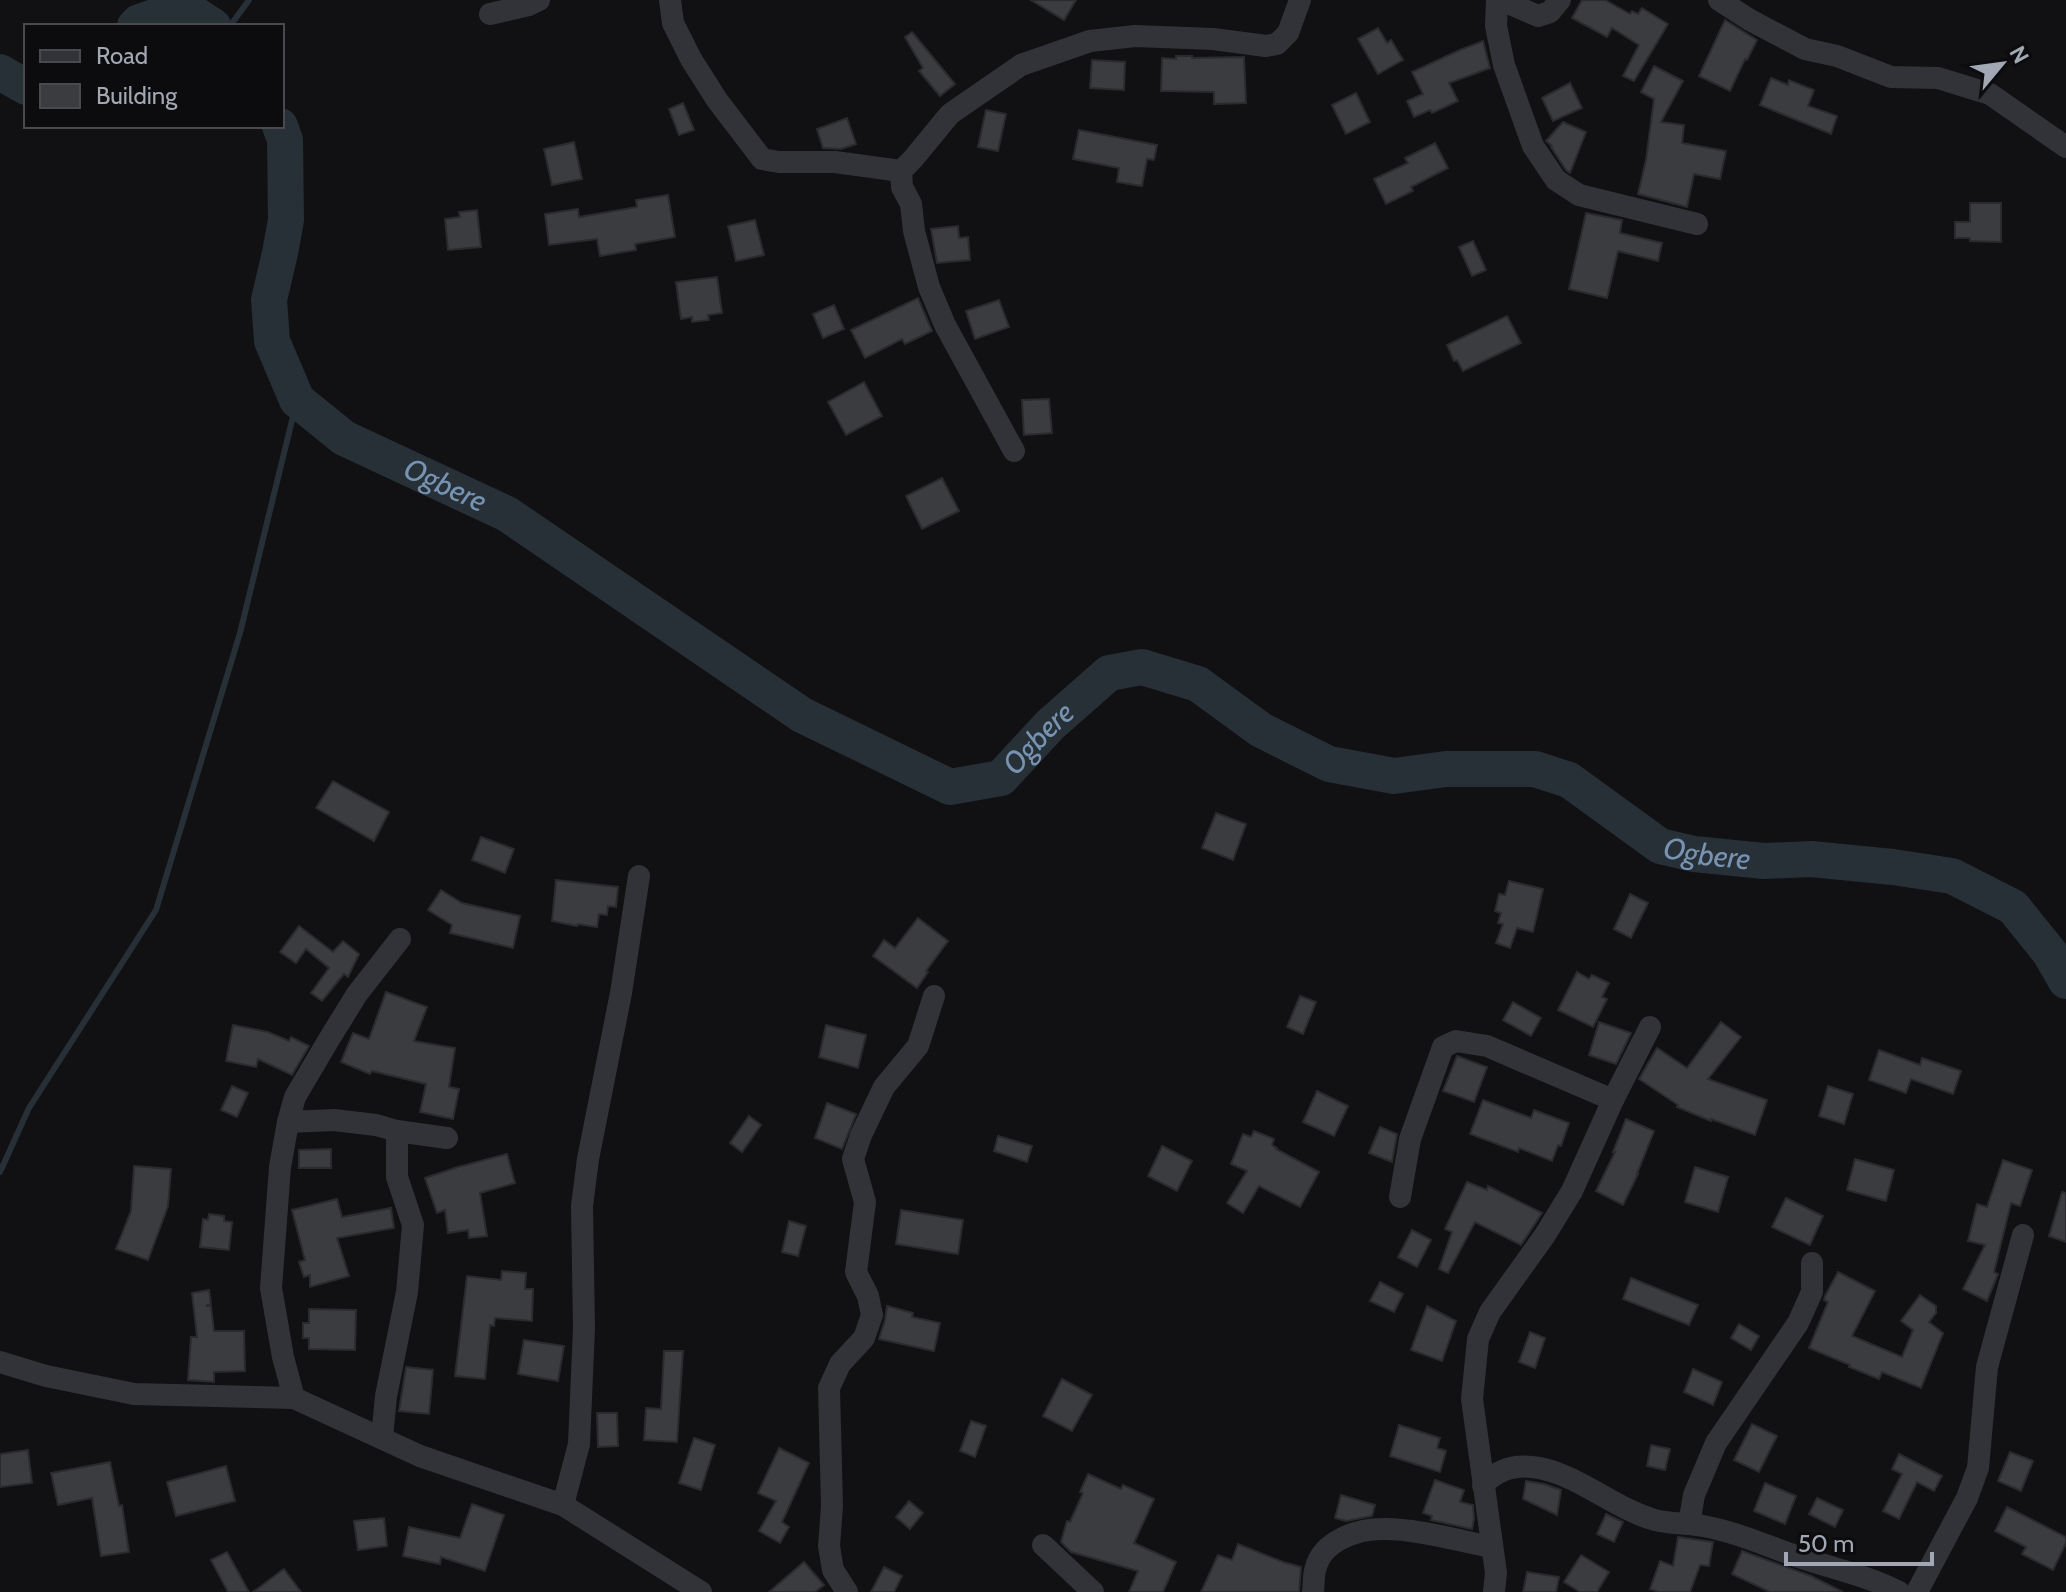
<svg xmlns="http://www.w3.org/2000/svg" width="2066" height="1592" viewBox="0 0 2066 1592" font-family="Cabin,sans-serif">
<rect width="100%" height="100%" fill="#111113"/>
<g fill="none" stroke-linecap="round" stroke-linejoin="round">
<g stroke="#272f37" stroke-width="6">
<polyline points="230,26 249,0"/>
<polyline points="0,1172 29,1108 156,910 240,633 297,400"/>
</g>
<g stroke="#272f37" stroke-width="36">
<polyline points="135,26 139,22 184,7 213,26"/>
<polyline points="0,72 26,87"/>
<path id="s1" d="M280 126 285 140 286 220 280 253 269 300 272 341 297 400 344 438 507 514 802 715 950 787 1001 778 1050 725 1109 673 1142 667 1198 684 1261 730 1329 764 1394 776 1446 769H1535L1569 780 1660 846 1694 854 1764 861 1811 859 1893 867 1952 876 2013 907 2050 953 2066 981"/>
</g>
</g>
<g fill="#3b3c40" stroke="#2b2b2f" stroke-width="2">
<polygon points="1031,0 1076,0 1064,20"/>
<polygon points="1582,0 1605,0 1630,14 1632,11 1638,14 1642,8 1668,24 1634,81 1623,76 1639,45 1612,28 1607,37 1572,18"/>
<polygon points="1725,20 1757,40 1747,60 1745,59 1730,91 1699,76"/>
<polygon points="1378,28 1387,43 1391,40 1403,60 1378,74 1358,39"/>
<polygon points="912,32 955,84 940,96 919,71 923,68 905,37"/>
<polygon points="1483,41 1490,68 1449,83 1458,101 1432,113 1430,110 1414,117 1407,101 1423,94 1412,72 1460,50"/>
<polygon points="1176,56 1192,56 1192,58 1244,57 1246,103 1214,104 1214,92 1161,91 1162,58 1176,59"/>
<polygon points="1092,60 1125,62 1124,90 1090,88"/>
<polygon points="1654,66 1683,81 1661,122 1684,125 1682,143 1726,151 1720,179 1694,174 1687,207 1638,194 1646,160 1654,99 1641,92"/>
<polygon points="1771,78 1788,85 1789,80 1814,90 1808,106 1837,116 1831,134 1760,105"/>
<polygon points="1570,83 1582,108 1553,121 1542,98"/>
<polygon points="1356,93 1370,122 1346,134 1332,105"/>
<polygon points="683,103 694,130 679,135 669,109"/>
<polygon points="986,110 1006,114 998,151 978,147"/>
<polygon points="847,118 856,144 841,149 823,148 817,129"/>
<polygon points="1563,122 1586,132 1570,173 1566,170 1551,147 1552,146 1546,141"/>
<polygon points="1079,130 1157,145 1154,160 1147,159 1142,186 1117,182 1119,168 1073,159"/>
<polygon points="574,142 582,179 552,185 544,149"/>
<polygon points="1435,143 1448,168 1411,187 1413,191 1386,204 1374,179 1408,163 1405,158"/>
<polygon points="668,195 675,237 635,244 636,250 600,256 597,239 549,245 545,214 578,209 579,217 637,207 636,200"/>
<polygon points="1970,203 2001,203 2001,242 1970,241 1970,238 1955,238 1955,222 1970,222"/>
<polygon points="477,210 481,247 448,250 445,219 460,217 459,212"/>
<polygon points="1586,213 1622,220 1620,233 1662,243 1658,261 1618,251 1607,298 1569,289"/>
<polygon points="755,220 764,255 736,261 728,226"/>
<polygon points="958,226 959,238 968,237 970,260 937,263 931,229"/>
<polygon points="1473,241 1486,270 1472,276 1459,247"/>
<polygon points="717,277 722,313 708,315 709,320 692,322 692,317 681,319 676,282"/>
<polygon points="918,298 932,331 905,344 902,339 865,358 851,330"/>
<polygon points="999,300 1009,327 975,339 966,311"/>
<polygon points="834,305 844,329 823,338 813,314"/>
<polygon points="1507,316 1521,343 1463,371 1457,360 1454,361 1447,345"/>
<polygon points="864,382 882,416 846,435 828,402"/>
<polygon points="1049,399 1052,433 1024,435 1022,400"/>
<polygon points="942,478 959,511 922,529 906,496"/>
<polygon points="333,781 389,812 374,841 316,808"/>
<polygon points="1216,813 1246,824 1233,860 1202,848"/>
<polygon points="481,837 514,849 505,873 472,860"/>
<polygon points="556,880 618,887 616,907 608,906 607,915 599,914 597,927 578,924 577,926 552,921"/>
<polygon points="1509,881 1543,889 1533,932 1517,928 1510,948 1496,943 1503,924 1498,923 1501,913 1495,911 1499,894 1505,895"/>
<polygon points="441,890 462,903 520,916 513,948 450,933 452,925 428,910"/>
<polygon points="1630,894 1648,903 1631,938 1614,929"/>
<polygon points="918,918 948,941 926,971 928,972 917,988 873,956 884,940 895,948"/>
<polygon points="299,926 333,952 343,941 359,954 348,977 344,974 322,1001 311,993 329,968 306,949 296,963 280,952"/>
<polygon points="1577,972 1589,979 1592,975 1609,983 1602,997 1607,999 1593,1027 1558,1010"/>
<polygon points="386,992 427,1007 414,1041 455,1048 449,1087 459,1089 453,1119 420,1112 426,1084 372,1071 370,1074 341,1062 353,1033 369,1039"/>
<polygon points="1300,996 1316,1002 1303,1034 1287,1027"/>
<polygon points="1513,1002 1541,1018 1531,1036 1503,1020"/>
<polygon points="1599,1022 1631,1033 1616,1064 1589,1055"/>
<polygon points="1721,1022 1741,1037 1708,1079 1767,1100 1755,1135 1711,1119 1711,1121 1677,1107 1678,1105 1639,1079 1657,1048 1687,1068"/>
<polygon points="233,1025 268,1032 289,1041 291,1037 309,1046 292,1075 258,1059 256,1067 226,1061"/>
<polygon points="826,1025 866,1035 858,1068 819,1057"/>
<polygon points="1879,1050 1920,1065 1922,1058 1961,1071 1953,1094 1911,1079 1906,1093 1869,1080"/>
<polygon points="1457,1056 1487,1067 1474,1102 1443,1091"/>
<polygon points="232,1086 248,1093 237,1117 221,1110"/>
<polygon points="1828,1086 1853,1094 1844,1124 1819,1116"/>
<polygon points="1317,1091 1348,1106 1334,1136 1303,1122"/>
<polygon points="1483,1100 1531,1118 1534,1110 1569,1123 1561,1146 1558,1145 1552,1161 1519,1148 1518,1152 1470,1134"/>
<polygon points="827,1103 856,1114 842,1149 815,1138"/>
<polygon points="749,1116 761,1125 742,1152 730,1143"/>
<polygon points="1626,1119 1654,1131 1637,1174 1638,1174 1623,1205 1596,1191 1615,1152 1613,1152"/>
<polygon points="1380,1127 1397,1134 1392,1162 1369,1153"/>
<polygon points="1254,1131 1274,1139 1272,1145 1277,1148 1276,1149 1319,1172 1300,1207 1259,1186 1243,1213 1227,1203 1247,1171 1231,1164 1243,1134 1251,1137"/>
<polygon points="998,1136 1032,1146 1027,1162 994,1151"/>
<polygon points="1162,1146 1192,1161 1177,1191 1148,1176"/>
<polygon points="331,1149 331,1168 299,1168 299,1150"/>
<polygon points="507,1154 515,1183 480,1193 487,1236 469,1238 468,1230 448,1233 445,1210 437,1213 425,1178 458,1167"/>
<polygon points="1855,1159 1894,1170 1886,1201 1847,1190"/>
<polygon points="2003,1160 2032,1170 2020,1206 2011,1203 1994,1272 1998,1274 1987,1301 1963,1289 1985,1245 1968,1241 1977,1204 1987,1207"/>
<polygon points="134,1166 171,1169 168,1206 148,1260 116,1249 131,1211"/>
<polygon points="1695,1167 1728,1177 1718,1212 1685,1202"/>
<polygon points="1467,1182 1487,1190 1488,1186 1542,1213 1521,1245 1475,1222 1448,1273 1439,1269 1452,1232 1445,1229"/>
<polygon points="2062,1192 2066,1193 2066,1242 2049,1236"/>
<polygon points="1786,1198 1823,1216 1810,1245 1772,1227"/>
<polygon points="337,1199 342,1217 391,1208 394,1228 337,1238 349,1276 310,1287 310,1275 304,1277 299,1262 305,1260 292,1210"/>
<polygon points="901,1210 963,1220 958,1254 896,1244"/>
<polygon points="209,1214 224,1216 224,1221 232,1222 229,1250 200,1247 203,1219 208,1220"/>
<polygon points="789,1221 806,1226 798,1256 782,1252"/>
<polygon points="1412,1230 1431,1240 1417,1267 1398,1257"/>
<polygon points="502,1271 526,1273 525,1289 533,1289 532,1321 495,1318 494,1326 490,1325 485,1379 455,1376 467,1276 501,1280"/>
<polygon points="1838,1272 1875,1291 1852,1336 1902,1357 1913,1330 1901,1321 1920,1295 1936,1306 1936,1313 1929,1322 1943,1333 1921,1388 1882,1372 1879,1379 1849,1367 1850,1365 1809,1348 1828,1302 1824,1300 1825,1296"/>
<polygon points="1631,1278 1698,1305 1689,1325 1623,1299"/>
<polygon points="1380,1282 1403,1294 1394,1312 1370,1301"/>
<polygon points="209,1290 211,1304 206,1306 211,1306 214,1331 244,1331 245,1371 214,1372 214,1382 188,1380 191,1337 197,1337 192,1293"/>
<polygon points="887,1306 913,1313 912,1317 940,1323 934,1351 879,1339 885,1320"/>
<polygon points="1427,1306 1456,1321 1442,1361 1411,1350"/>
<polygon points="309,1309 356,1310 355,1350 309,1349 309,1338 303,1338 303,1323 309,1323"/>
<polygon points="1739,1324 1759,1336 1751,1350 1731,1338"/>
<polygon points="1530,1332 1545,1338 1535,1368 1519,1362"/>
<polygon points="524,1340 564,1346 558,1381 518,1374"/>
<polygon points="664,1351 683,1351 677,1442 644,1440 646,1408 661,1409"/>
<polygon points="406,1367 433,1370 429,1414 399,1411"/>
<polygon points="1693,1369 1722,1382 1713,1405 1684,1392"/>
<polygon points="1062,1379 1092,1395 1072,1431 1043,1416"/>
<polygon points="597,1413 617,1413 618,1446 598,1447"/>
<polygon points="971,1421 986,1426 975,1457 960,1451"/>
<polygon points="1752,1424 1777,1436 1759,1472 1734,1460"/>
<polygon points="1399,1425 1440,1438 1437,1448 1446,1451 1440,1472 1390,1456"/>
<polygon points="694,1438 715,1445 701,1490 679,1483"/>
<polygon points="1651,1445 1670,1449 1665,1470 1647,1466"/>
<polygon points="779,1448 809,1463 782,1522 789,1527 780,1543 759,1531 776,1501 758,1493"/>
<polygon points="28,1450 32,1483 0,1487 0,1454"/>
<polygon points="2010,1452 2033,1461 2021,1491 1998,1481"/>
<polygon points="1899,1454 1942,1476 1934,1491 1917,1482 1899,1519 1883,1511 1902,1474 1892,1469"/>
<polygon points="110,1462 119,1506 122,1505 129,1552 101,1556 92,1498 58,1505 51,1473"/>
<polygon points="226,1466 235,1501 176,1516 167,1482"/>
<polygon points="1088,1474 1121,1489 1123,1485 1154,1499 1134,1543 1176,1562 1163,1592 1129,1592 1138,1571 1071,1552 1061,1542 1067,1521 1070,1522 1083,1493 1080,1492"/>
<polygon points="1435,1480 1464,1490 1460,1502 1473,1505 1474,1519 1472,1529 1431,1520 1432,1516 1423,1513"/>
<polygon points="1526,1481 1544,1484 1561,1490 1557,1515 1523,1499"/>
<polygon points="1765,1483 1796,1496 1785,1524 1754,1511"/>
<polygon points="1341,1495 1375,1505 1372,1516 1346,1521 1335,1518"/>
<polygon points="1817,1498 1843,1510 1835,1527 1809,1514"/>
<polygon points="909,1501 923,1513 910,1529 896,1517"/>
<polygon points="472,1504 504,1515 485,1571 441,1557 440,1564 403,1556 409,1527 460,1538"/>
<polygon points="2007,1507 2066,1537 2066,1543 2053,1570 2022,1554 2026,1547 1995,1531"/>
<polygon points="1606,1514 1623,1522 1614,1542 1597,1534"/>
<polygon points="384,1518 387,1546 358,1550 354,1521"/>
<polygon points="1678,1537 1713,1542 1709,1566 1700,1565 1690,1592 1659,1592 1650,1589 1660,1561 1673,1566"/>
<polygon points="1238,1544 1283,1562 1301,1567 1299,1592 1201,1592 1218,1555 1232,1560"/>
<polygon points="1742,1551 1811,1576 1843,1592 1770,1592 1732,1574"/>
<polygon points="227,1552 249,1592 228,1592 211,1560"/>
<polygon points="1581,1555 1609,1572 1597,1592 1580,1592 1564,1582"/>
<polygon points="804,1562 824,1585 815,1592 769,1592"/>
<polygon points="884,1567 902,1576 894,1592 871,1592"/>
<polygon points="284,1569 301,1592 253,1592"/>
<polygon points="1527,1572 1559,1577 1556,1592 1523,1592"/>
</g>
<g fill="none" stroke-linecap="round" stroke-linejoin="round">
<g stroke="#323338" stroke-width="22">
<polyline points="670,0 673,23 691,59 717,100 762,159 779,162 835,162 901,171"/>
<polyline points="1497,0 1496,26 1504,65 1533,146 1556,180 1579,195 1697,224"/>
<polyline points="1501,0 1538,16 1550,12 1560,0"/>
<polyline points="1719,0 1750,20 1805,49 1837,56 1891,77 1938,78 1990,94 2066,147"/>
<polyline points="490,14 529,5 539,0"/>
<polyline points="1014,451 945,325 929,287 914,231 911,204 902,187 901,171 913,159 950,114 1021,65 1090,41 1135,36 1213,39 1266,46 1277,44 1288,33 1300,0"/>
<polyline points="288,1122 334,1120 376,1125 397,1131 447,1138"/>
<polyline points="1400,1197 1410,1139 1443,1047 1456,1041 1487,1046 1613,1100"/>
<polyline points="0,1362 46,1376 134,1394 294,1398 420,1456 563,1505 701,1592"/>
<polyline points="294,1398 283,1357 271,1288 280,1167 288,1122 295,1097 328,1041 357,994 400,939"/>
<polyline points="382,1438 386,1396 407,1292 413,1225 397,1177 397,1131"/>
<path d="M1483 1485C1496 1471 1513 1465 1532 1467 1574 1471 1614 1509 1655 1520 1670 1524 1687 1523 1703 1526 1737 1532 1769 1547 1802 1558 1835 1569 1868 1576 1899 1592"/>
<polyline points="563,1505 579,1444 584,1328 582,1206 588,1159 621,993 639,876"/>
<polyline points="1689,1524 1694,1495 1716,1443 1798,1323 1812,1292 1812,1263"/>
<polyline points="1043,1545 1093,1592"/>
<polyline points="847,1592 833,1570 829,1546 832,1506 829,1388 840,1364 864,1338 872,1315 868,1296 856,1272 865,1202 853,1159 861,1135 884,1087 918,1046 934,996"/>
<path d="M1313 1592C1314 1584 1313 1575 1316 1567 1323 1541 1357 1529 1382 1529 1414 1528 1460 1541 1492 1547"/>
<polyline points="1494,1592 1496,1573 1472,1399 1478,1339 1490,1312 1545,1235 1572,1191 1613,1100 1650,1027"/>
<polyline points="1917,1592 1967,1498 1978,1468 1987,1367 2023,1235"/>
</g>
</g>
<g text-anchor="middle" stroke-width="7" stroke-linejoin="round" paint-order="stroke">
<g font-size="30" font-style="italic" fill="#7793b2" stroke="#0c0c0e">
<text dy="10" stroke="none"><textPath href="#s1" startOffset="454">Ogbere</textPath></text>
<text dy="10" stroke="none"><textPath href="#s1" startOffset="1150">Ogbere</textPath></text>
<text dy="10" stroke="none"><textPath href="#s1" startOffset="1896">Ogbere</textPath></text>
</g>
</g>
<rect x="24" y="24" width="260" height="104" fill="#0c0c0e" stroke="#484a50" stroke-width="2"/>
<rect x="40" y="50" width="40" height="12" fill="#323338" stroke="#484a50" stroke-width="2"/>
<text x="96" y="64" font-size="24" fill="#a2a7b4">Road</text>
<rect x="40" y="84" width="40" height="24" fill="#3b3c40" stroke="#484a50" stroke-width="2"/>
<text x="96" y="104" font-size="24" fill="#a2a7b4">Building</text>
<g transform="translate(2002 64) rotate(61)" stroke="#0c0c0e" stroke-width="6" paint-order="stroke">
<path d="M0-6L14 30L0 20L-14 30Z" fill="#a2a7b4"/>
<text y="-12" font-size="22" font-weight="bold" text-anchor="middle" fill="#a2a7b4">N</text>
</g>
<path d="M1786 1552v12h146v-12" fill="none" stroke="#a2a7b4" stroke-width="4"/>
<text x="1798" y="1552" font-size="24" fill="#a2a7b4" stroke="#0c0c0e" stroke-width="6" paint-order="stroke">50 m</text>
</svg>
